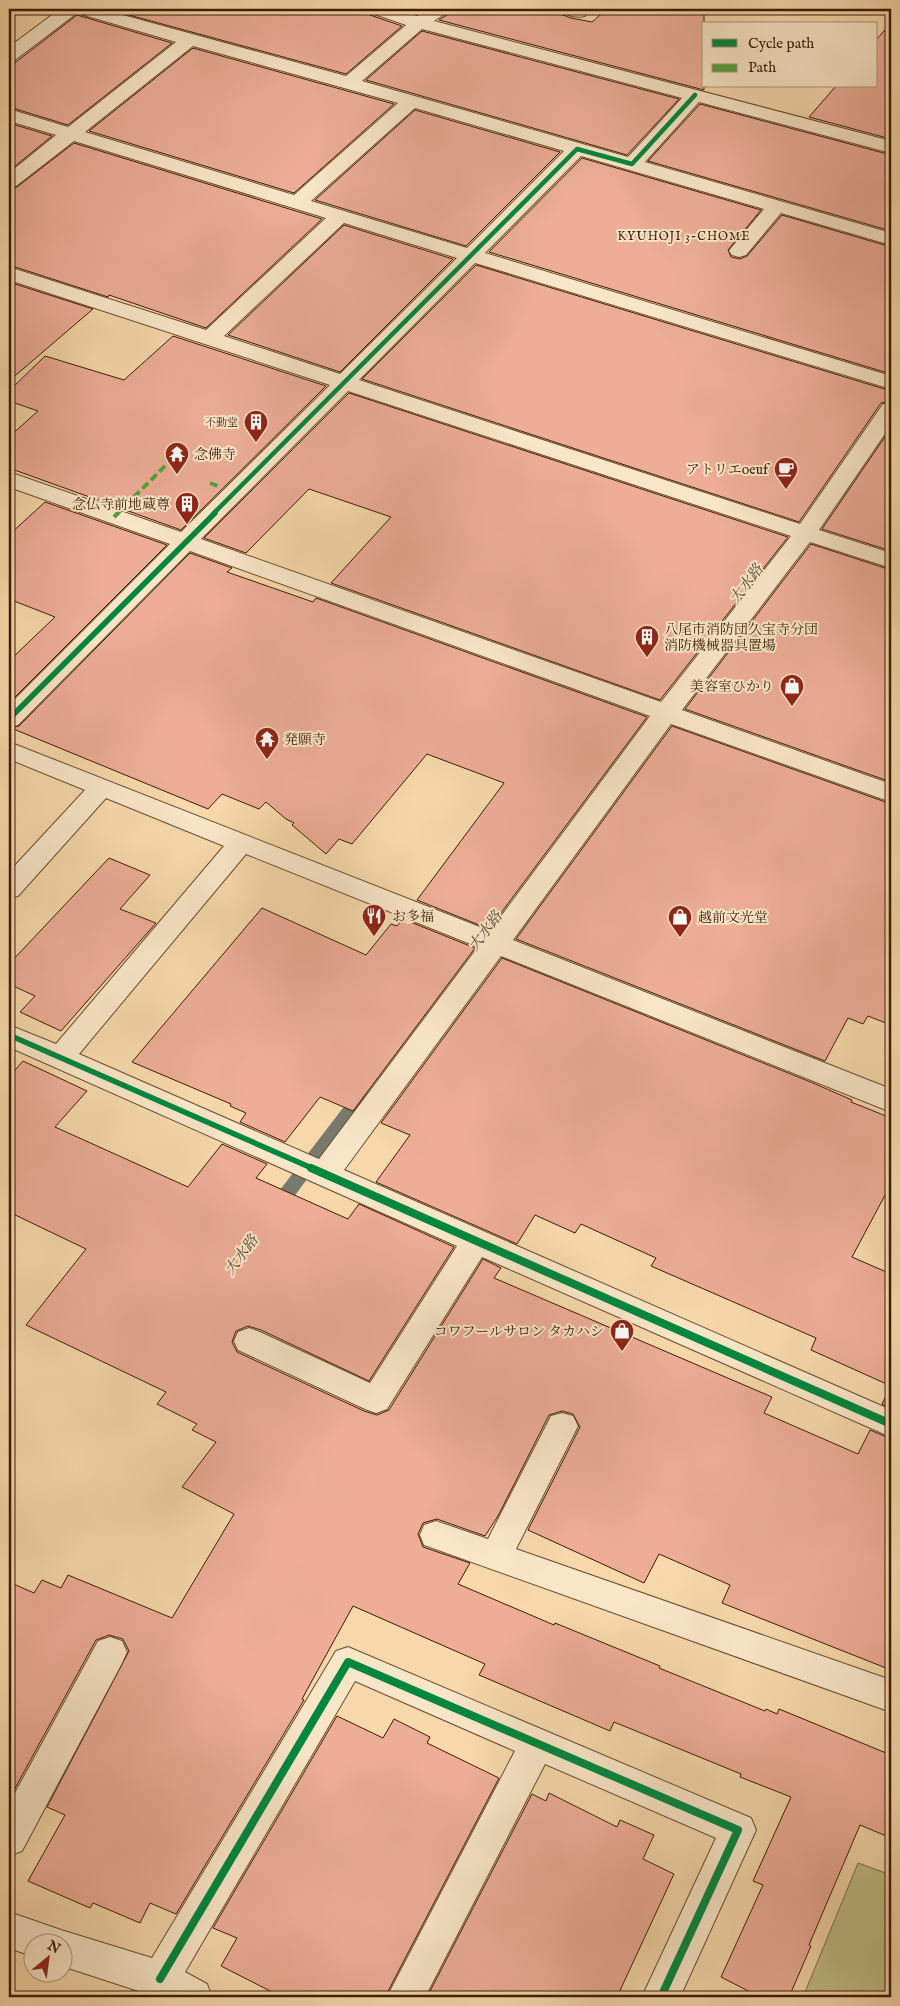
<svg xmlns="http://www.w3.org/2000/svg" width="900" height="2006" viewBox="0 0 900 2006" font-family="'IM FELL English','Noto Serif JP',serif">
<rect width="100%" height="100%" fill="#f6d8ab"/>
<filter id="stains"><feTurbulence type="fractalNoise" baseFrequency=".004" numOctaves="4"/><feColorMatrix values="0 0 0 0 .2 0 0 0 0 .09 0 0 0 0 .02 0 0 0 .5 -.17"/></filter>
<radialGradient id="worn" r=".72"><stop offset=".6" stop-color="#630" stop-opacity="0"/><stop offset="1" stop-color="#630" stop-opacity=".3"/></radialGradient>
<polygon fill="#c1bd86" stroke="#7e6c46" points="858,1863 891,1875 891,1997 803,1997"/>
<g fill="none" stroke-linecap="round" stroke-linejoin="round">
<polygon fill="#777a6d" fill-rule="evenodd" points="361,1089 366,1091 369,1095 366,1099 282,1213 276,1214 270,1213 268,1208 270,1203 356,1091"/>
</g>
<g fill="#edad97" stroke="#3c1c05">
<polygon points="107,9 366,9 370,15 402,26 346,74"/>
<polygon points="451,9 547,9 571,18 592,22 607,9 704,9 704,90 439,20 447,15"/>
<polygon points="77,15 172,43 68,125 9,107 9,64 16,62"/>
<polygon points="891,23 891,139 809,117 836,86 876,86 876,40"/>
<polygon points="422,31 679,99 627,155 366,80"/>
<polygon points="193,48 394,104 294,193 89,131"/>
<polygon points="700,104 891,155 891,231 648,161"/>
<polygon points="415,110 560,152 466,246 315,200"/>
<polygon points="9,123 52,136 9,171"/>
<polygon points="74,143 322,219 206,328 109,295 108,297 9,265 9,190 17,187"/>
<polygon points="582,158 761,210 728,250 731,257 740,259 747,256 782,215 891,247 891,374 489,252"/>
<polygon points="344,225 453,259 340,372 228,335"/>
<polygon points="476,265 891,391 891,401 881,403 799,522 362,379"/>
<polygon points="9,282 93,309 9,381"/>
<polygon points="173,336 326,386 181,530 9,468 9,437 38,411 9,401 9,391 45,356 124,380"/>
<polygon points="349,393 788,537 660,700 331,583 391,517 309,489 246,553 204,538"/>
<polygon points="891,428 891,551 822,529"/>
<polygon points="45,502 167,545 9,703 9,661 55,617 9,599 9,535"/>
<polygon points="811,544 891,570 891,782 685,709"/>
<polygon points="190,553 232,568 227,572 313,602 316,598 647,717 489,929 417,900 504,783 427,754 352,844 339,839 326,854 292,825 294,823 286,819 266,802 259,809 222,794 208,809 11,728 19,726"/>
<polygon points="672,726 891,804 891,1025 868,1016 863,1024 848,1018 825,1061 516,939"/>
<polygon points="109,858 150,875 120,909 156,923 61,1031 20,1012 35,996 9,984 9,964"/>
<polygon points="262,908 366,955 391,924 397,926 403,919 475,948 353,1111 320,1097 285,1142 240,1122 246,1113 230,1106 231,1104 132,1062"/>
<polygon points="502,958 813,1083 852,1100 851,1102 891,1118 891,1184 852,1257 891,1274 891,1408 882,1404 891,1386 811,1350 816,1338 651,1266 656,1258 581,1224 575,1233 535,1215 517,1244 376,1182 410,1135 381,1123"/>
<polygon points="23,1061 87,1091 55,1127 188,1187 222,1144 267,1164 256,1178 348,1219 359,1204 454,1247 369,1381 261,1330 248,1326 236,1331 232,1342 237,1352 364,1411 377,1415 389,1410 483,1259 501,1268 494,1278 772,1397 764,1413 858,1454 870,1430 891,1439 891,1670 722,1603 730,1585 659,1554 644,1583 528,1530 580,1427 573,1414 562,1411 549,1415 498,1516 485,1536 437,1519 423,1523 418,1534 423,1547 470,1563 458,1584 554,1625 555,1623 660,1666 659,1668 765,1711 766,1709 777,1714 779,1709 891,1755 891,1838 860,1825 809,1945 811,1946 789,1997 760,1997 721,1977 763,1885 753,1881 791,1797 740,1777 741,1774 614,1722 610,1731 479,1675 485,1664 353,1606 302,1699 304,1700 176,1914 150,1903 140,1923 93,1903 90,1908 28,1881 65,1815 47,1807 129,1651 123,1639 109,1635 96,1640 13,1792 9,1790 9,1582 34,1593 42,1580 61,1588 68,1575 172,1618 234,1514 182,1487 216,1442 192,1430 197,1424 157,1404 166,1392 26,1325 86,1249 9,1212 9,1077"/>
<polygon points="337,1716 383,1738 394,1719 430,1737 427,1743 499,1778 385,1997 282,1997 221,1966 237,1938 213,1928"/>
<polygon points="549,1793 617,1827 620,1820 654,1835 643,1859 674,1874 617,1997 427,1997 532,1794 546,1801"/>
</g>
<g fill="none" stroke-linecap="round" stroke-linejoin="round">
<defs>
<g id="minor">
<path d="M60 9H101L346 76 406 25 371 13 368 9H394L417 16 428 9H449L446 13 434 21 891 141V153L699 102 645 162 891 233V245L781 213 746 255 739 257 732 255 729 251 732 247 764 209 581 156 485 253 891 376V389L475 263 359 380 800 524 883 404 891 403V425L819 530 891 553V568L810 542 682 710 891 784V802L671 724 513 940 891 1089V1112L501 956 344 1170 891 1410V1437L482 1257 387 1409 376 1413 365 1409 238 1350 234 1341 238 1332 249 1328 260 1332 370 1383 457 1246 9 1047V1025L56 1044 224 846 106 798 18 896 9 898V872L85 790 9 759V742L490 931 650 716 190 551 18 725 9 727V705L170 544 9 487V472L181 532 330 385 9 280V267L206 330 326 218 74 141 16 186 9 188V173L56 135 9 121V109L68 127 176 42 77 13 15 60 9 61V47ZM422 29 682 98 628 157 362 81ZM193 46 398 103 294 195 85 132ZM415 108 564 151 467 248 311 201ZM344 223 457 258 340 374 224 336ZM348 391 791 536 661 702 201 539ZM246 854 478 947 319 1159 79 1054Z"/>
<path d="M560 9H586L588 12 585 16C577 18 565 16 560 9Z"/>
<polygon points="562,1413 573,1416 578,1426 516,1549 891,1680 891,1712 424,1545 420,1535 424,1525 436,1521 488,1539 551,1416"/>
<polygon points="110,1637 122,1641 127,1652 122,1663 22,1851 9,1856 9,1804 98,1641"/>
<polygon points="348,1647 751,1818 756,1830 680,1997 642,1997 716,1838 545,1764 425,1997 387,1997 515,1751 355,1681 185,1972 207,1984 212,1997 157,1997 62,1966 62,1944 32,1944 32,1956 9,1948 9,1912 61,1930 152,1958 336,1651"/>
</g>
</defs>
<use href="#minor" stroke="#6a4b2e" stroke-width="2"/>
<use href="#minor" fill="#f9e6c8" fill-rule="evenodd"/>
<g stroke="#54a13d" stroke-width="4" stroke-dasharray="8 4" stroke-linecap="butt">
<polyline points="210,483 220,487"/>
<polyline points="117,514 172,459"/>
</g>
<polyline stroke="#54a13d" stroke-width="4.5" stroke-dasharray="9 4.5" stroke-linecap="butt" points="114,517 118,513"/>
<defs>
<polyline id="cycleway-far2" points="213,514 577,149 632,164 695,95"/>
<g id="cycleway-far1">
<polyline points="9,719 215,513"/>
<polyline points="9,1035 314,1169"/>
</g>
<g id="cycleway">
<polyline points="311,1168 891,1424"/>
<polyline points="160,1979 348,1662 738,1830 661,1997"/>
</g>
</defs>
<use href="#cycleway-far2" stroke="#f9e6c8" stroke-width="7"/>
<use href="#cycleway-far1" stroke="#f9e6c8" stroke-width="9"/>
<use href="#cycleway" stroke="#f9e6c8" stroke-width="11"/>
<use href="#cycleway-far2" stroke="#00873e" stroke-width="4.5"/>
<use href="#cycleway-far1" stroke="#00873e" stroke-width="5.5"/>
<use href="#cycleway" stroke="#00873e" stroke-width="8"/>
</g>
<defs>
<symbol id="building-pin" viewBox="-11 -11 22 30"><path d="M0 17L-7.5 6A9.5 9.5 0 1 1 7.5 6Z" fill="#8f2418" stroke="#f9e6c8"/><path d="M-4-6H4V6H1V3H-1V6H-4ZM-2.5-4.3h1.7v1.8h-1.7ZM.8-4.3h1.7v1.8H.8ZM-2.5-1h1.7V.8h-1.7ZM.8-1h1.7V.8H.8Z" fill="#fff"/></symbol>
<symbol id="temple-pin" viewBox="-11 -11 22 30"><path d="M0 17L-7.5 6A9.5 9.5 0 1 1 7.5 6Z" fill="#8f2418" stroke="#f9e6c8"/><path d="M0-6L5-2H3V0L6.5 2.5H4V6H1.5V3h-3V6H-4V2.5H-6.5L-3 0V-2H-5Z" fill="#fff"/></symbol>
<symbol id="cafe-pin" viewBox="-11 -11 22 30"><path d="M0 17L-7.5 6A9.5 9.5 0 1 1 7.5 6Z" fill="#8f2418" stroke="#f9e6c8"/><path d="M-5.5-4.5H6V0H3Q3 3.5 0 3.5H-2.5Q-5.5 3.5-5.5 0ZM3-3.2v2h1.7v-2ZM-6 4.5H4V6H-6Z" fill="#fff"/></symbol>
<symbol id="shop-pin" viewBox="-11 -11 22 30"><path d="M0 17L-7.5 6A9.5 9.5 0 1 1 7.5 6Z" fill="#8f2418" stroke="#f9e6c8"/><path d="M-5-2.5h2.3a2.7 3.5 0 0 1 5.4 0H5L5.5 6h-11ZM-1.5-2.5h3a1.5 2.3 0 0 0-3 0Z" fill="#fff"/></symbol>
<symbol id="restaurant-pin" viewBox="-11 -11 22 30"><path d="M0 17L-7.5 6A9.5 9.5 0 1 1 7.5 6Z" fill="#8f2418" stroke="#f9e6c8"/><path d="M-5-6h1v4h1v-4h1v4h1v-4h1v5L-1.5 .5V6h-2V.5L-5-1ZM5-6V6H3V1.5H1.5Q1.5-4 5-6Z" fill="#fff"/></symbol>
</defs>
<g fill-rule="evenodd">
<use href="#building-pin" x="242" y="408" width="28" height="38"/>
<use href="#temple-pin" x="163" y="440" width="28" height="38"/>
<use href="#cafe-pin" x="772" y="455" width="28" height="38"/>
<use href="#building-pin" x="173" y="490" width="28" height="38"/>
<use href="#building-pin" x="633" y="623" width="28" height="38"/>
<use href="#shop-pin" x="778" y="672" width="28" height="38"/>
<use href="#temple-pin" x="253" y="725" width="28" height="38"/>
<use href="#restaurant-pin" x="360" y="902" width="28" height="38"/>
<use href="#shop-pin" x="666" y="903" width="28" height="38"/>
<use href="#shop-pin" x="608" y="1317" width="28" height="38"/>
</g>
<g text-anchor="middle" stroke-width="4" stroke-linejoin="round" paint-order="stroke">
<g font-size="11" fill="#3c1c05" stroke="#f9e6c8" text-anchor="end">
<text x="238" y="426">不動堂</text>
</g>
<g font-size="12" letter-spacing="1" fill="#3c1c05" stroke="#f9e6c8">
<text x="684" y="240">KYUHOJI 3-CHOME</text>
</g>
<g font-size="14" fill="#3c1c05" stroke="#f9e6c8" text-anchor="start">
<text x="194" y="459">念佛寺</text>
<text x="768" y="474" text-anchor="end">アトリエoeuf</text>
<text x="170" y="509" text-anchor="end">念仏寺前地蔵尊</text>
<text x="664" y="634">八尾市消防団久宝寺分団<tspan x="664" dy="16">消防機械器具置場</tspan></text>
<text x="774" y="691" text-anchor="end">美容室ひかり</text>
<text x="284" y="744">発願寺</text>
<text x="392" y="921">お多福</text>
<text x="698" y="922">越前文光堂</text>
<text x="604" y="1336" text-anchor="end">コワフールサロン タカハシ</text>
</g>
<g font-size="15" font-style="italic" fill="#5a4b39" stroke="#f9e6c8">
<text transform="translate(746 584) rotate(-53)" y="5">大水路</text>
<text transform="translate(485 931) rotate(-53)" y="5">大水路</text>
<text transform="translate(241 1255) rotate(-53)" y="5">大水路</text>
</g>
</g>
<rect width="900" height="2006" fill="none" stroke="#f6d8ab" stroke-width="30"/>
<rect x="10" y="10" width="880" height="1986" fill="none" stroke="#3c1c05" stroke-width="2.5"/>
<rect x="15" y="15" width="870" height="1976" fill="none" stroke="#3c1c05"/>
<rect x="702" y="22" width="175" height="65" fill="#f9e6c8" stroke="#ad957a"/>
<rect x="712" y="39" width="25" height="8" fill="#00873e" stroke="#ad957a"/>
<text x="748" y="48" font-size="15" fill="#3c1c05">Cycle path</text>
<rect x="712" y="64" width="25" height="8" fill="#54a13d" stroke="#ad957a"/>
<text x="748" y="72" font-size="15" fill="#3c1c05">Path</text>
<g transform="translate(48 1958) rotate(29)"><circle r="24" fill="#f9e6c8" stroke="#ad957a"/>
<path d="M0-4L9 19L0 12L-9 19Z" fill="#8f2418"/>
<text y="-8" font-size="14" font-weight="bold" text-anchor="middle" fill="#3c1c05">N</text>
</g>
<rect width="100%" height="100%" filter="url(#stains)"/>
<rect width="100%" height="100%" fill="url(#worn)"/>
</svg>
